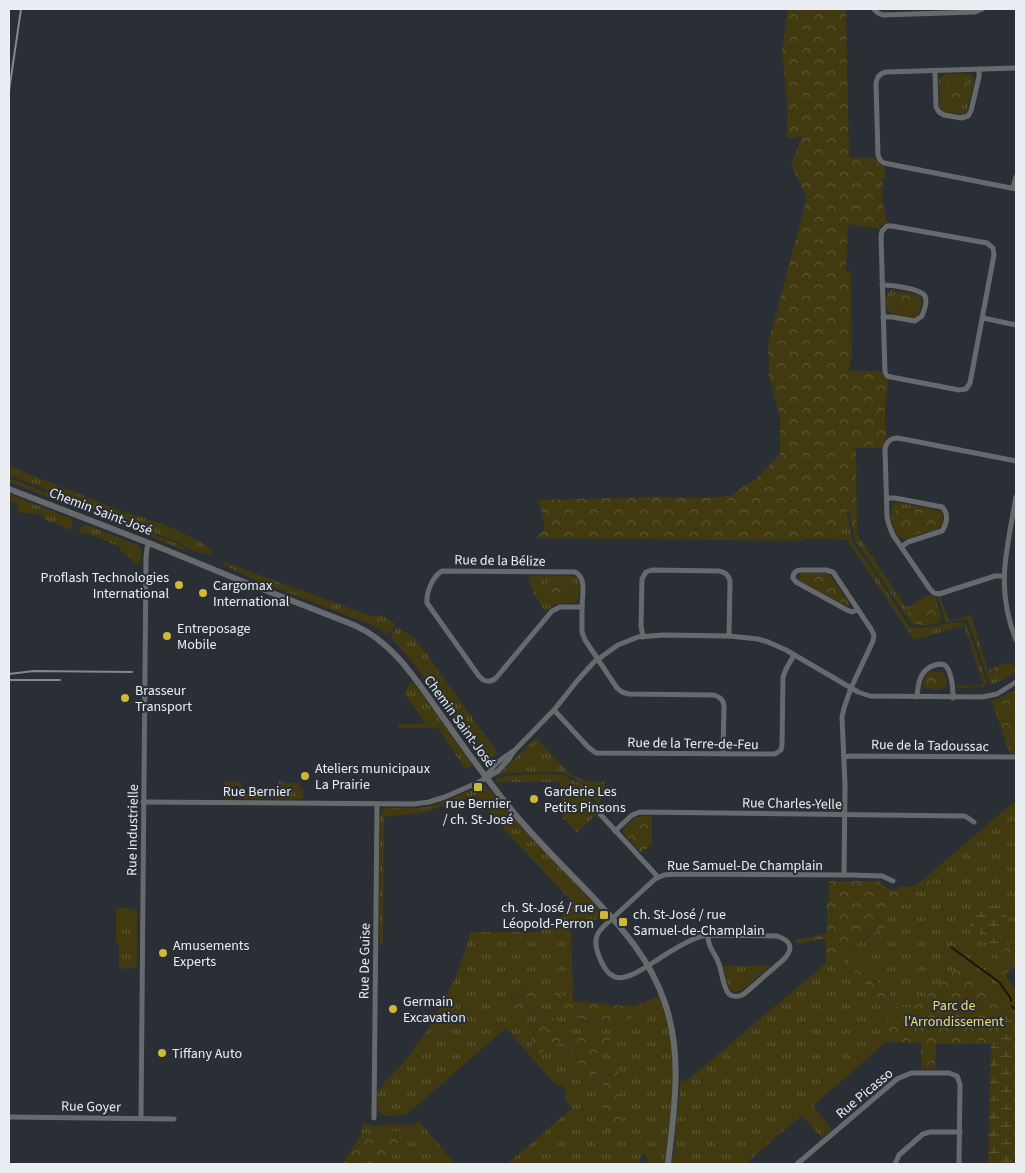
<svg xmlns="http://www.w3.org/2000/svg" width="1025" height="1173" viewBox="0 0 1025 1173" font-family="'Source Sans 3',sans-serif">
<defs>
<pattern id="grass-tufts" width="24" height="20" patternUnits="userSpaceOnUse" patternTransform="scale(1.25)"><rect width="24" height="20" fill="#41390f"/><path d="M3 7l-1-3M5 7V3M7 7l1-3M15 17l-1-3M17 17v-4M19 17l1-3" fill="none" stroke="#5d5632"/></pattern>
<pattern id="forest-crowns" width="20" height="18" patternUnits="userSpaceOnUse" patternTransform="scale(1.25)"><rect width="20" height="18" fill="#41390f"/><path d="M2 6a3 3 0 1 1 6 0M12 15a3 3 0 1 1 6 0" fill="none" stroke="#5d5632"/></pattern>
<pattern id="wetland-marsh" width="20" height="14" patternUnits="userSpaceOnUse" patternTransform="scale(1.25)"><rect width="20" height="14" fill="#41390f"/><path d="M1 5h8M5 5V1M11 12h8M15 12V8" fill="none" stroke="#5d5632"/></pattern>
</defs>
<rect width="100%" height="100%" fill="#292f35"/>
<g fill="url(#grass-tufts)" fill-rule="evenodd">
<path d="M946 74H969L974 77V81L967 111 962 115 944 112 940 107 939 79 942 76ZM964 78C970 87 968 93 964 103L946 99 945 92 947 82Z"/>
<path d="M891 290 919 295C923 299 922 300 921 306 920 309 920 314 917 317 912 319 894 314 889 312 884 306 884 295 891 290ZM901 292 918 295 920 297 921 304 914 310V313L903 307 901 304 897 305 894 301V295L897 293Z"/>
<polygon points="9,466 124,512 163,524 179,531 207,546 211,549 213,555 193,551 180,543 9,475"/>
<polygon points="9,478 178,544 192,553 9,482"/>
<polygon points="9,494 72,519 73,524 71,530 44,519 43,514 20,513 18,510 17,503 9,502"/>
<path d="M896 502 941 511 943 516 942 525 937 529 906 539C892 537 890 517 892 506Z"/>
<path d="M847 513 852 540 855 545 872 569 909 626C925 633 953 618 966 624L987 682 984 687 956 688V685L976 686 983 684 964 625 914 640 847 540 830 539 829 533 826 526 827 525 832 527 837 518 835 517V515Z"/>
<polygon points="84,524 138,545 141,550 141,561 137,563 134,564 127,554 120,551 121,547 84,532 81,536 79,529"/>
<path d="M857 534 907 608 929 594 930 596 931 595 935 597 939 609C927 597 916 609 905 614L855 540 854 536 857 535Z"/>
<path d="M224 562 372 616C381 613 388 619 396 624L387 635 380 629 372 625 253 579 224 565Z"/>
<path d="M528 575 575 576C581 581 580 592 578 599L574 603C561 603 555 602 546 612 538 600 530 590 528 575ZM553 579 573 581V589L564 598 546 589 547 584Z"/>
<path d="M937 597H940L949 621 971 615 990 676C998 679 1008 675 1016 671V669V673L993 684 990 683 968 621 963 619 947 622H945L942 609Z"/>
<polygon points="398,627 415,639 425,652 498,753 484,763 412,661 392,639 392,634"/>
<path d="M412 682H413L472 764 471 766 465 769 438 728H398L399 724H426L404 693C409 689 407 684 412 682Z"/>
<polygon points="536,738 570,774 589,782 604,782 605,794 601,799 599,806 583,783 563,772 506,773 497,776"/>
<polygon points="529,774 558,774 565,775 569,779 582,784 599,812 577,833 563,818 560,782 508,782 497,783 496,779 508,776"/>
<polygon points="225,781 241,781 241,794 266,794 265,798 264,799 239,799 239,786 233,786 233,799 225,799"/>
<polygon points="279,781 283,781 283,783 300,783 300,789 303,789 303,799 274,799 273,794 279,794"/>
<path d="M485 785 523 829 598 907 601 910 600 911 599 913 602 916 604 917 605 920 571 919 573 1002 562 997 555 989C562 998 575 1020 585 1022 591 1024 596 1021 601 1020L606 1023 638 1011 644 1002 660 995C665 1012 670 1030 672 1048 676 1085 668 1127 665 1164H646L647 1157 643 1153 639 1164H507L572 1108 565 1100V1088L552 1081 506 1028 407 1114C400 1115 380 1120 378 1109 376 1103 378 1095 378 1089L383 1087 384 1082 402 1064 411 1052 423 1037 431 1023 455 979 471 932H540L541 927H556C557 918 568 911 575 905L512 838 475 795 423 813 384 817 383 944 379 941 380 819 382 810 386 808H418L432 806 481 786ZM526 989 533 1010 526 1013V1024L537 1025 545 1009 549 1035 609 1041 603 1043 601 1057V1066L608 1132 604 1123 602 1076 598 1072 587 1080 578 1063 562 1060 573 1058 575 1052 574 1045 547 1042 535 1032 526 1030 520 1027V1018L508 1004 514 994Z"/>
<polygon points="1016,800 1016,938 998,956 1004,963 1012,1000 991,1044 936,1044 935,1069 921,1069 921,1043 886,1042 813,1106 832,1129 822,1138 802,1115 745,1164 672,1164 681,1078 685,1082 826,963 829,962 840,956 883,1003 886,1003 888,1005 895,1004 895,1001 893,998 848,949 868,937 876,931 883,930 886,928 887,918 898,910 898,905 923,890 929,884 930,881 927,876"/>
<polygon points="117,908 137,909 137,965 135,968 119,969 119,944 116,943 116,909"/>
<path d="M769 965V967L742 990C727 997 726 976 723 966H765Z"/>
<polygon points="419,1121 455,1164 380,1164 403,1135 402,1132 395,1131 361,1134 363,1124 381,1126 388,1124 412,1125"/>
</g>
<g fill="url(#forest-crowns)">
<path d="M788 9H846L849 158H875L878 163 886 168 881 194 887 223 882 225 879 229 848 224 846 271H851L852 358H850L849 371H880L884 377 889 380C885 403 883 416 887 438L883 443 882 448H856L857 535 854 536 849 511H847V513L835 515V517L840 520 841 522 833 528 828 525 826 526 829 533 830 539H803L802 541 536 538 545 528 539 500 653 497 702 498 730 496 758 477 780 454V417L769 377 768 344 807 197 791 165 802 136 787 139V104L782 50Z"/>
<path d="M955 75C971 76 971 93 964 103L951 101 946 99 945 92 947 81Z"/>
<path d="M901 292 918 295 920 297 921 304 914 310 913 315 903 314 901 310 903 307 902 305 896 304C893 298 893 293 901 292Z"/>
<path d="M910 508C921 510 939 510 937 524 928 533 914 535 901 535 897 530 887 514 898 509 901 508 907 509 910 508Z"/>
<polygon points="802,573 826,573 830,575 849,603 849,605 847,606 800,581 798,576"/>
<path d="M553 579 573 581 575 585 564 598 551 600 546 596C545 589 546 583 553 579Z"/>
<path d="M926 603C938 606 940 608 941 621 935 625 920 626 912 624L905 614 922 604Z"/>
<path d="M1008 662C1012 664 1017 666 1016 671 1009 675 997 680 990 677L989 670Z"/>
<path d="M929 672H942C945 675 948 682 946 686L937 690 922 686 927 674Z"/>
<polygon points="1016,689 1016,753 1009,753 992,701 1004,696"/>
<polygon points="641,816 652,816 652,844 641,853 625,835 623,831 624,827 634,818"/>
<polygon points="927,876 930,881 929,884 923,890 898,905 898,910 887,918 888,924 883,930 876,931 848,949 893,998 895,1001 895,1004 888,1005 886,1003 883,1003 840,956 829,962 826,963 826,938 798,944 796,940 827,933 827,909 826,905 828,904 829,881 879,881 887,889 894,891 901,886 908,887 917,885"/>
<polygon points="1016,938 1016,967 1010,970 1006,976 1016,991 1016,1007 1014,1008 1003,1018 1005,1033 991,1044 936,1044 935,1069 921,1069 921,1043 886,1042 889,1007 914,1007 959,966 997,1000 1012,1000 1011,994 996,977 1004,963 998,956"/>
<path d="M526 989 533 990 538 994C537 1005 536 1008 526 1013V1024L537 1025 545 1009H549L551 1013 555 1023 548 1030 549 1035 558 1036 612 1035 614 1038 603 1043 601 1057V1066L618 1067 623 1123 608 1132 604 1123 602 1076 598 1072 587 1081 578 1063 563 1064 562 1060 573 1058 575 1052 574 1045 547 1042 542 1055 538 1056 533 1051 532 1039 534 1032 526 1030 520 1027V1018L510 1012 508 1004 514 995Z"/>
<path d="M555 989 560 990 562 997 573 1002 604 1003 609 1005 634 1006 644 1002C636 1015 628 1022 613 1026L601 1020C588 1023 589 1024 577 1018 572 1016 566 1014 561 1012L555 1000Z"/>
<path d="M395 1131 402 1132C407 1145 388 1156 380 1164H345L343 1163 361 1134Z"/>
</g>
<g fill="url(#wetland-marsh)">
<path d="M985 905 999 907C1002 910 1008 915 1008 920 1008 928 1002 931 999 938 998 941 999 943 996 945 988 950 984 940 982 935L970 927V922L975 908Z"/>
<polygon points="1016,1007 1016,1164 988,1164 991,1044 1005,1033 1003,1018 1004,1012"/>
</g>
<g fill="none" stroke-linecap="round" stroke-linejoin="round">
<g stroke="#191501" stroke-width="2">
<polyline points="951,947 999,982 1010,997 1011,1001"/>
<polyline points="1012,1006 1013,1008 1016,1008"/>
</g>
<g stroke="#676a6d" stroke-width="5">
<polyline points="874,9 878,13 883,15 975,12 982,9"/>
<path d="M1016 68 886 72C880 73 877 77 876 83L878 155 880 160 884 163 1016 189"/>
<polyline points="935,71 936,107 939,112 944,115 961,118 968,116 971,111 979,77 979,69"/>
<polyline points="1013,188 1016,177"/>
<polygon points="887,226 892,226 987,243 993,248 994,255 970,383 966,389 959,390 891,377 887,376 885,372 881,237 882,231"/>
<path d="M882 285C890 285 920 288 925 296 928 302 924 311 922 316L915 321 892 317H883"/>
<polyline points="983,318 1016,325"/>
<path d="M1016 497C1007 549 995 588 1016 640"/>
<path d="M887 498H895L942 507C949 513 947 524 942 531L908 542 901 547"/>
<path d="M442 571 575 572C587 578 582 596 582 607H560L552 611 496 678C490 683 484 682 479 676L427 603C426 592 433 576 442 571Z"/>
<path d="M1004 576H995L939 594 934 593 930 589 893 535 889 525 887 517 885 449C886 442 891 438 898 438L1016 461"/>
<path d="M582 607V632L585 640 617 688 622 692 629 694 714 695C720 697 723 699 724 706L723 754"/>
<path d="M643 637 641 626 642 579 646 572 652 570 719 571C725 572 729 575 730 581L729 636"/>
<path d="M917 697C918 683 920 669 935 665 939 664 943 663 946 666 952 674 953 689 953 698"/>
<polyline points="554,710 588,747 596,753 775,754 781,750 782,745 783,677 786,669 794,655"/>
<polyline points="844,757 851,756 1016,757"/>
<path d="M486 777C493 765 501 758 514 751"/>
<polyline points="143,802 414,804 429,802 445,797 479,782 498,771 509,759 514,751 554,710 577,681 594,662 618,645 638,637 663,635 729,636 758,639 768,642 786,650 858,692 870,696 982,697 997,694 1016,682"/>
<polyline points="600,814 658,877"/>
<polyline points="615,831 632,815 640,812 960,816 965,816 974,822"/>
<path d="M844 875 845 785 842 717 844 708 851 688 873 641 874 635 871 629 833 572 826 570H801C796 570 793 573 793 578L796 582 847 610 852 612 858 610"/>
<path d="M708 935C708 949 715 952 719 964 722 972 723 988 729 994 734 998 739 997 744 994L783 960C794 949 792 941 777 936L708 935C694 936 666 954 654 962 626 980 609 990 597 950 594 939 597 933 604 926L655 879 664 875 674 874 851 875 882 876 893 881"/>
<polyline points="9,1117 174,1119"/>
<polyline points="141,1118 146,557 147,548 149,543"/>
<polyline points="374,1118 377,804"/>
<polyline points="797,1164 897,1079 911,1073 949,1073 957,1076 960,1084 959,1164"/>
<polyline points="895,1164 899,1155 923,1134 930,1132 960,1132"/>
</g>
<path stroke="#676a6d" stroke-width="6" d="M9 489 154 545 239 580 354 625C395 643 418 683 444 719 466 750 489 783 514 813 538 842 565 868 591 895 623 929 650 959 665 1003 683 1056 674 1111 668 1164"/>
<g stroke="#83888d" stroke-width="2">
<polyline points="9,91 21,9"/>
<polyline points="9,674 34,671 132,672"/>
<polyline points="9,680 60,680"/>
</g>
</g>
<g fill="#cfb837" stroke="#292f35" stroke-width="2">
<circle cx="179" cy="585" r="5"/>
<circle cx="203" cy="593" r="5"/>
<circle cx="167" cy="636" r="5"/>
<circle cx="125" cy="698" r="5"/>
<circle cx="305" cy="776" r="5"/>
<rect x="473" y="782" width="10" height="10" rx="2.5"/>
<circle cx="534" cy="799" r="5"/>
<rect x="599" y="910" width="10" height="10" rx="2.5"/>
<rect x="618" y="917" width="10" height="10" rx="2.5"/>
<circle cx="163" cy="953" r="5"/>
<circle cx="393" cy="1009" r="5"/>
<circle cx="162" cy="1053" r="5"/>
</g>
<g text-anchor="middle" stroke-width="4" stroke-linejoin="round" paint-order="stroke">
<g font-size="14" fill="#eaeef2" stroke="#292f35">
<text transform="translate(101 511) rotate(21)" y="5">Chemin Saint-José</text>
<text transform="translate(500 560) rotate(1)" y="5">Rue de la Bélize</text>
<text transform="translate(460 721) rotate(54)" y="5">Chemin Saint-José</text>
<text transform="translate(693 743) rotate(1)" y="5">Rue de la Terre-de-Feu</text>
<text transform="translate(930 745) rotate(1)" y="5">Rue de la Tadoussac</text>
<text x="257" y="796">Rue Bernier</text>
<text transform="translate(792 803) rotate(1)" y="5">Rue Charles-Yelle</text>
<text transform="translate(132 830) rotate(-89)" y="5">Rue Industrielle</text>
<text x="745" y="870">Rue Samuel-De Champlain</text>
<text transform="translate(364 961) rotate(-89)" y="5">Rue De Guise</text>
<text transform="translate(864 1093) rotate(-40)" y="5">Rue Picasso</text>
<text transform="translate(91 1106) rotate(1)" y="5">Rue Goyer</text>
</g>
<g font-size="14" fill="#eaeef2" stroke="#292f35" text-anchor="start">
<text x="169" y="582" text-anchor="end">Proflash Technologies<tspan x="169" dy="16">International</tspan></text>
<text x="213" y="590">Cargomax<tspan x="213" dy="16">International</tspan></text>
<text x="177" y="633">Entreposage<tspan x="177" dy="16">Mobile</tspan></text>
<text x="135" y="695">Brasseur<tspan x="135" dy="16">Transport</tspan></text>
<text x="315" y="773">Ateliers municipaux<tspan x="315" dy="16">La Prairie</tspan></text>
<text x="544" y="796">Garderie Les<tspan x="544" dy="16">Petits Pinsons</tspan></text>
<text x="478" y="808" text-anchor="middle">rue Bernier<tspan x="478" dy="16">/ ch. St-José</tspan></text>
<text x="594" y="912" text-anchor="end">ch. St-José / rue<tspan x="594" dy="16">Léopold-Perron</tspan></text>
<text x="633" y="919">ch. St-José / rue<tspan x="633" dy="16">Samuel-de-Champlain</tspan></text>
<text x="173" y="950">Amusements<tspan x="173" dy="16">Experts</tspan></text>
<text x="403" y="1006">Germain<tspan x="403" dy="16">Excavation</tspan></text>
<text x="172" y="1058">Tiffany Auto</text>
</g>
<g font-size="14" fill="#efdc75" stroke="#292f35">
<text x="954" y="1010">Parc de<tspan x="954" dy="16">l'Arrondissement</tspan></text>
</g>
</g>
<rect width="1025" height="1173" fill="none" stroke="#eaeef2" stroke-width="20"/>
</svg>
